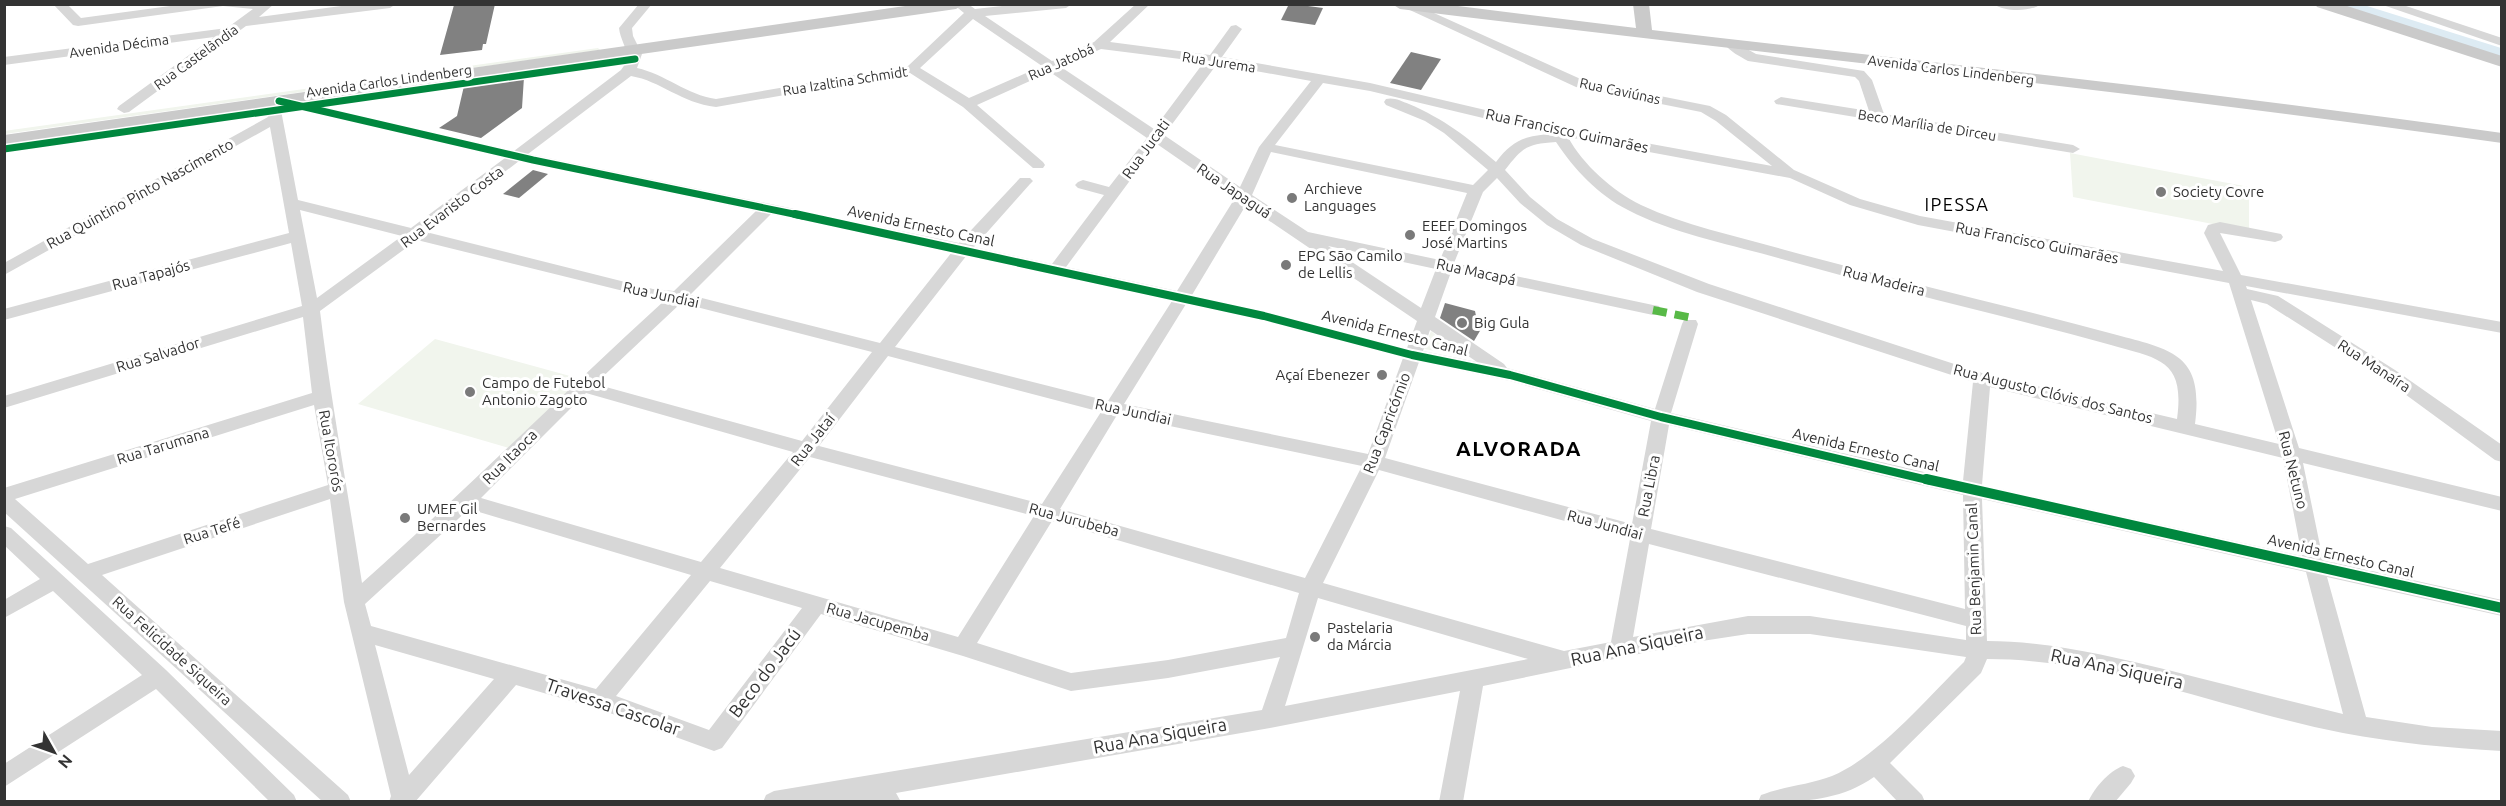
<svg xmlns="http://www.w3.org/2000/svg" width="2506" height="806" viewBox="0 0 2506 806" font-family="Ubuntu,sans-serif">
<rect width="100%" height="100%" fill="#fff"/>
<g fill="#f1f5ed">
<polygon points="598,48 600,50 5,134 4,131"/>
<polygon points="2070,153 2249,187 2249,231 2073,197"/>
<polygon points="1431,331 1458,355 1424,349"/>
<polygon points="435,339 581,379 509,448 358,404"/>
</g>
<polygon fill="#ddebf3" points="2339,5 2364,5 2501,48 2501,57"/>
<g fill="#818181">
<polygon points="495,4 486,44 483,44 482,50 440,55 454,5"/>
<polygon points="1289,4 1293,4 1323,8 1315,25 1281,20"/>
<polygon points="1411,52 1441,59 1421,90 1390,83"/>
<polygon points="524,77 522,108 481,138 439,128 457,116 464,86"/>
<polygon points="533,170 548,174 519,198 503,194"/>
<polygon points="1445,303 1475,311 1477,321 1484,324 1474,341 1440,318"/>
</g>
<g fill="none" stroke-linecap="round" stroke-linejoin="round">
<g fill="#d7d7d7" fill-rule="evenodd">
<polygon points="53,4 67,4 81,18 185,4 274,4 259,17 356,4 396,4 390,8 246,26 129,112 124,113 117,109 119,106 214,37 4,65 4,57 227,28 253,9 223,6 78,26 73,25"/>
<path d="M639 4H652L632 28 633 36 642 54 637 68C665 74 687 95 716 99L908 66 964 13 953 4H968L975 9 1021 4H1072L1066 8 985 16 1052 61 1094 42 1136 4H1150L1110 42 1210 55 1231 26 1236 25 1242 29 1222 57 1370 83 1558 127 1772 166 1716 121 1701 112 1576 87 1399 5 1414 4 1585 81 1710 106 1726 115 1794 170 1860 199 1920 216 2223 271 2204 233 2208 225 2220 222 2281 234 2283 237 2281 240 2275 242 2220 233 2241 275 2502 322V333L2246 286 2247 289 2278 296 2395 370 2502 445V462L2495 460 2383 378 2267 304 2251 300 2299 448 2502 497V511L2303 463 2323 560 2502 600V616L2327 577 2366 717 2432 727 2502 731V751C2448 748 2396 743 2343 733 2225 710 2109 659 1987 659L1981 673 1890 763 1922 795 1925 802H1898L1874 777C1838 802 1799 802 1758 802L1761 795C1784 786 1809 785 1832 776 1878 757 1928 697 1964 662L1966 657 1810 634H1748L1702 641 1483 686 1463 802H1439L1460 691 1270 728 896 793 901 802 858 800 763 802 766 795 774 791 1262 710 1280 657 1168 678 1071 691 963 656 821 614 722 748 714 751 599 709 516 685 415 802H389L391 796 344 602 330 499 102 575 348 795 351 802H323L4 512V488L312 393 303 317 4 408V396L302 306 291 243 4 320V309L289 233 270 127 4 275V263L268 117 265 102 267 99 279 97 514 151 621 70C634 54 621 45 619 28ZM973 19 1042 66 969 98 920 68ZM1101 49 1204 62 1154 129 1061 67ZM1217 64 1311 81 1259 147 1240 187 1164 135ZM1050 72 1147 138 1109 187 1083 180 1078 182 1075 185 1078 188 1104 195 1052 264 974 247 1030 184 1033 181 1030 178H1020L959 243 528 154 631 76C661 81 681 103 716 107L910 73 963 107 1033 168H1043L1045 165 1043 162 977 105ZM1323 83 1370 91 1550 134C1524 136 1512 141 1496 162 1467 137 1444 119 1409 104 1401 101 1394 97 1386 99L1384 102 1386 105 1425 121 1444 133 1488 170 1473 185 1275 145ZM280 105 505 158 411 228 298 200ZM1568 137 1790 178 1850 205 1918 225 2229 283 2279 444 2195 424C2204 355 2173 350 2117 335 2006 305 1895 280 1785 250 1737 236 1686 226 1641 205 1613 191 1583 165 1568 137ZM1556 142C1574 169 1598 195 1628 210 1672 233 1724 243 1771 256 1884 288 1998 314 2111 345 2160 359 2185 360 2177 419L1985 374 1709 284 1593 239 1557 219 1530 197 1505 170C1523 147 1527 144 1556 142ZM1157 144 1235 198 1177 291 1066 267ZM1271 152 1467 193 1440 260 1308 232 1252 195ZM519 161 533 164 756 211 674 291 653 289 426 232ZM1497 178 1520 203 1547 225 1581 245 1697 292 1973 382 1963 481 1671 413 1698 324 1696 320H1684L1682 324 1655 409 1507 368 1504 364 1435 317 1451 272 1653 315 1659 314 1661 310 1659 306 1653 305 1454 263 1483 192ZM1246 205 1417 321 1407 348 1264 311 1192 295ZM300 210 402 236 317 298ZM771 214 952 252 880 343 690 295ZM417 240 664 301C562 394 465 491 362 583 348 492 331 402 320 311ZM1328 246 1436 269 1421 308ZM967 255 1172 301 1108 401 895 347ZM681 303 872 352 802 441 595 384ZM1186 304 1264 321 1403 358 1368 454 1124 404ZM1430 330 1477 362 1423 351ZM888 356 1101 412 1042 504 819 446ZM1419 362 1510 381 1651 421 1632 524 1385 458ZM1990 387 2283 458 2302 556 1982 485ZM586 393 793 452 701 562 481 498ZM314 405 328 485 88 564 15 499ZM1117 415 1362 466 1305 578 1060 509ZM1669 425 1963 495 1965 609 1651 529ZM810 457 1034 516 958 637 720 568ZM1379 470 1630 539 1611 642 1564 651 1323 583ZM1982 499 2306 572 2343 714C2285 700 2227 685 2168 670 2109 656 2049 641 1987 641ZM469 509 691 575 596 689 371 626 365 604ZM1052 521 1299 593 1286 638 1168 660 1071 673 977 643ZM1649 544 1966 626V640L1810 616H1748L1633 637ZM710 581 802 608 709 730 616 696ZM1318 598 1528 659 1285 706ZM375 645 494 679 409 775Z"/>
<path d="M1994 4H2041C2031 12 2004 12 1994 4Z"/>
<polygon points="2380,4 2400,4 2502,38 2502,46"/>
<path d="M1731 40 1756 54 1864 71 1872 80 1884 114 2073 145 2080 149 2073 153 1776 104 1774 101 1781 97 1869 111 1859 81 1855 77 1748 61C1739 56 1731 52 1724 44L1726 41Z"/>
<polygon points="4,526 11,528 166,670 294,795 297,802 270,802 156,689 4,787 4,764 142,675 53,591 4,618 4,600 40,579 4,545"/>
<path d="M2123 766 2131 769 2135 776 2131 783 2115 802H2088C2094 788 2109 771 2123 766Z"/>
</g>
<g fill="#cacaca" fill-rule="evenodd">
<polygon points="919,4 964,4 956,9 4,145 4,135"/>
<path d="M1392 4H1442L1636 28 1633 4H1649L1652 30C1936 63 2219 93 2502 133V143C2135 91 1767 54 1400 9Z"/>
<polygon points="2315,4 2341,4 2502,56 2502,67 2317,7"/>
</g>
<polyline stroke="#58b947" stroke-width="8" stroke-dasharray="14 8" stroke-linecap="butt" points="1653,310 1693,318"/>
<defs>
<g id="cycleway-far2">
<polyline points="279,101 533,160 803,216"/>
<polyline points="4,149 635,59"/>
</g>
<polyline id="cycleway-far1" points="795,214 1264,316 1412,355 1510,375 1661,417 1932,481"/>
<polyline id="cycleway" points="1926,479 2502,608"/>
</defs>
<use href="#cycleway-far2" stroke="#fff" stroke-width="10"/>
<use href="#cycleway-far1" stroke="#fff" stroke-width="12"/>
<use href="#cycleway" stroke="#fff" stroke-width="14"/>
<use href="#cycleway-far2" stroke="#00873e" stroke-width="7"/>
<use href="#cycleway-far1" stroke="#00873e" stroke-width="8"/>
<use href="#cycleway" stroke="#00873e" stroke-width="10"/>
</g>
<g fill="#7a7a7a" stroke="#fff" stroke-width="2">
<circle cx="2161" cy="192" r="6"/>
<circle cx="1292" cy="198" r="6"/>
<circle cx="1410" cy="235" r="6"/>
<circle cx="1286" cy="265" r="6"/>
<circle cx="1462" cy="323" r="6"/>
<circle cx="1382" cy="375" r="6"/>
<circle cx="470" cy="392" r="6"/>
<circle cx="405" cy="518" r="6"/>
<circle cx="1315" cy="637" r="6"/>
</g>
<g text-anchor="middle" stroke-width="6" stroke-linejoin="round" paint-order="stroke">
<g font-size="14" fill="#333" stroke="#fff">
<text transform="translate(119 46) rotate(-8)" y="5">Avenida Décima</text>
<text transform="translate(196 57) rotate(-36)" y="5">Rua Castelândia</text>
<text transform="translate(1061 62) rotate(-24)" y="5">Rua Jatobá</text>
<text transform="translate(1219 62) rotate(9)" y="5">Rua Jurema</text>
<text transform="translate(1951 70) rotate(7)" y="5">Avenida Carlos Lindenberg</text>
<text transform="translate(389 81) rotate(-8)" y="5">Avenida Carlos Lindenberg</text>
<text transform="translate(845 81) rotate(-9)" y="5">Rua Izaltina Schmidt</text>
<text transform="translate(1620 91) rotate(12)" y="5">Rua Caviúnas</text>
<text transform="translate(1927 125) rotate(9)" y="5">Beco Marília de Dirceu</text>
</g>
<g font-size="15" fill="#333" stroke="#fff">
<text transform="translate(1567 131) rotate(12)" y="5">Rua Francisco Guimarães</text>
<text transform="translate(1146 149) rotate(-54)" y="5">Rua Jucati</text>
<text transform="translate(1234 191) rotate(34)" y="5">Rua Japaguá</text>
<text transform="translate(140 194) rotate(-29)" y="5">Rua Quintino Pinto Nascimento</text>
<text transform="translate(452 207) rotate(-37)" y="5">Rua Evaristo Costa</text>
<text transform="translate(921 226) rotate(12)" y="5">Avenida Ernesto Canal</text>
<text transform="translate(2037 243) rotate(11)" y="5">Rua Francisco Guimarães</text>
<text transform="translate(1476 272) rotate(12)" y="5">Rua Macapá</text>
<text transform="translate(151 275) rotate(-15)" y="5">Rua Tapajós</text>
<text transform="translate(1884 281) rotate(14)" y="5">Rua Madeira</text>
<text transform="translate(661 295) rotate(12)" y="5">Rua Jundiai</text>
<text transform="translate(1395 333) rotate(14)" y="5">Avenida Ernesto Canal</text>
<text transform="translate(158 355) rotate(-17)" y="5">Rua Salvador</text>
<text transform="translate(2374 366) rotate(33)" y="5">Rua Manaíra</text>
<text transform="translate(2053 394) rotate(14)" y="5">Rua Augusto Clóvis dos Santos</text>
<text transform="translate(1133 412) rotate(12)" y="5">Rua Jundiai</text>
<text transform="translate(1387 423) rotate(-69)" y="5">Rua Capricórnio</text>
<text transform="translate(813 440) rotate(-52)" y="5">Rua Jataí</text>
<text transform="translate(163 446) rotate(-17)" y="5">Rua Tarumana</text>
<text transform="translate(1866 450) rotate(13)" y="5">Avenida Ernesto Canal</text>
<text transform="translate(331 451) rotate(80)" y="5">Rua Itororós</text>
<text transform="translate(510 457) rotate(-45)" y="5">Rua Itaoca</text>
<text transform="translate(2293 470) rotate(76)" y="5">Rua Netuno</text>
<text transform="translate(1649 486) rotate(-79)" y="5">Rua Libra</text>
<text transform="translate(1074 520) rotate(15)" y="5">Rua Jurubeba</text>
<text transform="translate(1605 525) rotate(15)" y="5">Rua Jundiai</text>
<text transform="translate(212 531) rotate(-18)" y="5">Rua Tefé</text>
<text transform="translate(2341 556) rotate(13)" y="5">Avenida Ernesto Canal</text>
<text transform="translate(1974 569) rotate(-92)" y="5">Rua Benjamin Canal</text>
<text transform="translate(878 622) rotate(16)" y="5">Rua Jacupemba</text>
<text transform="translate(172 651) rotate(42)" y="5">Rua Felicidade Siqueira</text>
</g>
<g font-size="15" fill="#333" stroke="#fff" text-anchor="start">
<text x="1304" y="194">Archieve<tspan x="1304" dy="17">Languages</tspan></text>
<text x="2173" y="197">Society Covre</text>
<text x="1422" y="231">EEEF Domingos<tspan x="1422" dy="17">José Martins</tspan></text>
<text x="1298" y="261">EPG São Camilo<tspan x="1298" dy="17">de Lellis</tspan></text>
<text x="1474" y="328">Big Gula</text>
<text x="1370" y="380" text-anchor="end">Açaí Ebenezer</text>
<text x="482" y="388">Campo de Futebol<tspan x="482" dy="17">Antonio Zagoto</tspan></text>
<text x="417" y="514">UMEF Gil<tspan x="417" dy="17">Bernardes</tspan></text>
<text x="1327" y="633">Pastelaria<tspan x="1327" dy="17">da Márcia</tspan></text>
</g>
<g font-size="18" letter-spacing="1.5" fill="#000" stroke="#fff">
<text x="1957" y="211">IPESSA</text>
</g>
<g font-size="18" fill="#333" stroke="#fff">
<text transform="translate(1637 646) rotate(-12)" y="6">Rua Ana Siqueira</text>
<text transform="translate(2117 669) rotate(12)" y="6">Rua Ana Siqueira</text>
<text transform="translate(765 673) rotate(-53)" y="6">Beco do Jacú</text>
<text transform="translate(613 707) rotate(19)" y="6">Travessa Cascolar</text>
<text transform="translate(1160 736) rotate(-10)" y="6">Rua Ana Siqueira</text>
</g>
<g font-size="21" font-weight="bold" letter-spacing="1.5" fill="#000" stroke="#fff">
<text x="1519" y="456">ALVORADA</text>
</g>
</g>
<rect width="2506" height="806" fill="none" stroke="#333333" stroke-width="12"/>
<g transform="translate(54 752) rotate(130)" stroke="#ffffff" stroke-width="4.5" paint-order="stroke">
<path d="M0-4.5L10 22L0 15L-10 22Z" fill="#333333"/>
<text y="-9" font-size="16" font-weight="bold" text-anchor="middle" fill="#333333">N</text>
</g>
</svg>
